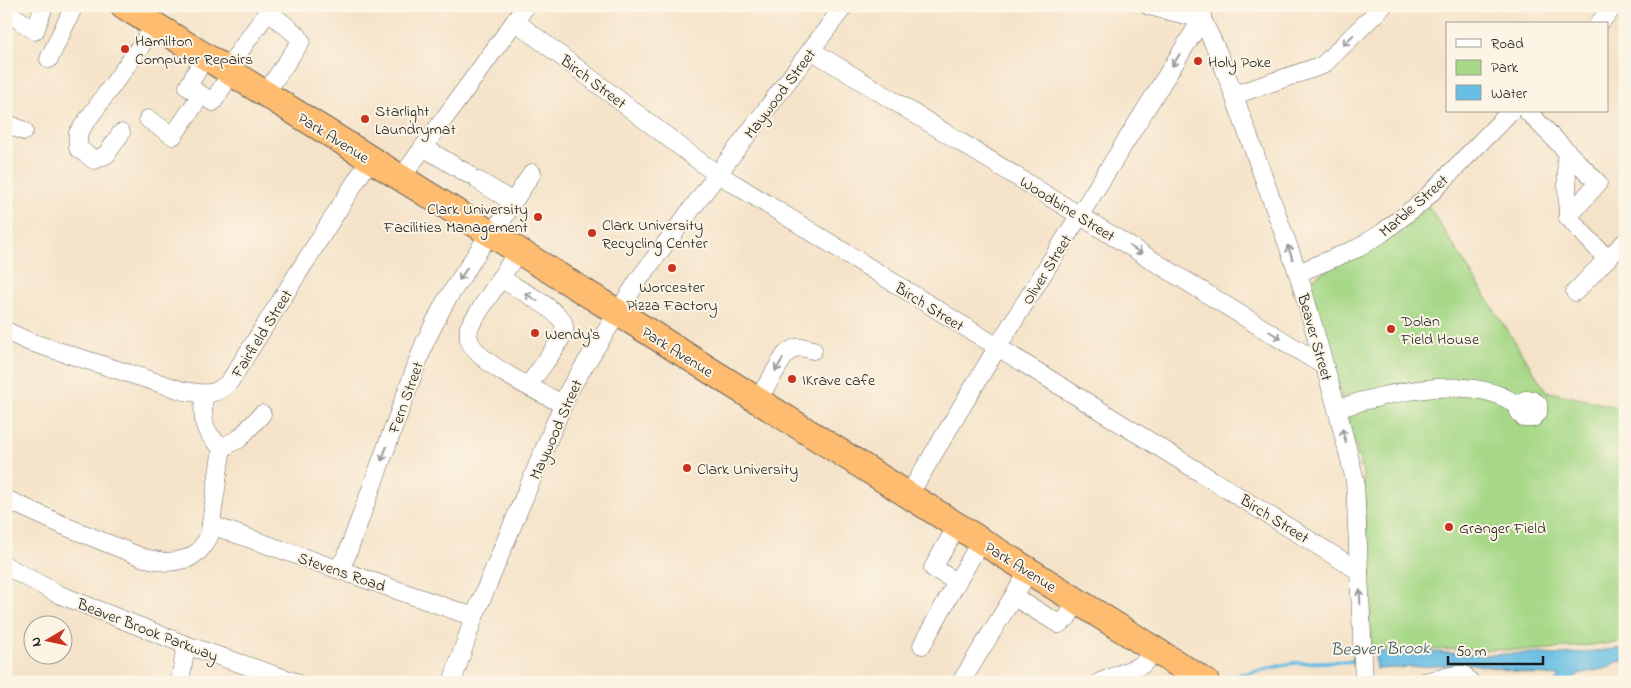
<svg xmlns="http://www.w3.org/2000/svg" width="1631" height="688" viewBox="0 0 1631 688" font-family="'Indie Flower',sans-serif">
<rect width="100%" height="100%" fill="#fcf5e5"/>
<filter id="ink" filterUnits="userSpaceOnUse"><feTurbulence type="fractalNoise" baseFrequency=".02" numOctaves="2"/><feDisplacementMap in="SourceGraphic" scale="10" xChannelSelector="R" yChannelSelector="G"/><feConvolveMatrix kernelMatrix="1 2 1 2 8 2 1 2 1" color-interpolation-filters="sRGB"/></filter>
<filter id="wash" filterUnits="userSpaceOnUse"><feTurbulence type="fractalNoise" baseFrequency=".0096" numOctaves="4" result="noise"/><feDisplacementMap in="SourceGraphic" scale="20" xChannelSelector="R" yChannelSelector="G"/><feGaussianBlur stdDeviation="1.12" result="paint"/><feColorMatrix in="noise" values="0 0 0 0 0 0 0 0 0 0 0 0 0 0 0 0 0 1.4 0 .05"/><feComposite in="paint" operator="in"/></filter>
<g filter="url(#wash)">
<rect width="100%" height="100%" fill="#f5e3c9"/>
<polygon fill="#a6d887" stroke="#617a52" points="1429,207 1546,391 1625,409 1625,642 1537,650 1371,649 1363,472 1309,281"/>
<polygon fill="#67bee4" stroke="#426d80" points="1625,648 1625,661 1616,662 1607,668 1579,674 1570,682 1554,682 1560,676 1532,674 1472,664 1376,669 1375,652 1417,651 1482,655 1534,653 1554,655"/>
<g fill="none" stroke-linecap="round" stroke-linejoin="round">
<polyline stroke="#67bee4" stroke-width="4" points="1239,675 1293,663 1358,661"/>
</g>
</g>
<g filter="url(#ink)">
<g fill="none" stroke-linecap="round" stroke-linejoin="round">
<defs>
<g id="minor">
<polyline points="1203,6 1202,19 1220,57 1298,273 1337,409 1355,480 1364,682"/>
<polyline points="6,11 35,31 44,6"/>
<polyline points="515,21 707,167 1359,571"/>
<polyline points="1598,24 1615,6"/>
<polyline points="811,50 1324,366"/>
<polyline points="205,56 188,87 213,102 231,73"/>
<polyline points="49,59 74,6"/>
<polyline points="226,70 272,6"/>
<polyline points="265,94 301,41 298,36 268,11"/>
<polyline points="1234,95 1323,65 1383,6"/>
<polyline points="1527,111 1598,183 1568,217 1607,259 1575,292"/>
<polyline points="148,119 173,136 201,95"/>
<polyline points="6,123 24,131"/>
<polyline points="121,133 106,155 94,160 78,148 78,133 155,26"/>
<polyline points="423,147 468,174"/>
<polyline points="1566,151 1568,217"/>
<polyline points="401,178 526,6"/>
<polyline points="513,202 532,173"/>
<path d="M518 251 469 327C469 331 468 336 469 339 475 363 541 393 563 404"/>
<polyline points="1607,259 1625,242"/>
<polyline points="1298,273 1358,248 1382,233 1423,201 1511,111"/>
<path d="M500 278C518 289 545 302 559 317 563 320 565 326 564 331 561 343 536 374 528 386"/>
<path d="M6 331 30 342 184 391C205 394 215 397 230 381L370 159"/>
<path d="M204 394C202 418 201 431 222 447"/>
<path d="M757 401 785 355C794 346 801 346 813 350"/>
<path d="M1337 409C1384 393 1477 371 1519 407V412L1524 418H1533L1538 413V404L1532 400H1525L1519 407"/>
<polyline points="222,447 239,439 262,414"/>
<polyline points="908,496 1003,338 1202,19 1149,6"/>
<polyline points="8,500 67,527 144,558 166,562 176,561 189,558 199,551 209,537 222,447"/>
<polyline points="211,525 474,617"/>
<polyline points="957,526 933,568 957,582 981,541"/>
<polyline points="6,566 58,594 186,645 295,682"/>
<polyline points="337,569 346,557 425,342 444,304 490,233 503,219 513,202 479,181"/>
<polyline points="1014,597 1059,624 1067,618 1077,601"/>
<polyline points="922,645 957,582"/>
<polyline points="180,682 186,645"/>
<polyline points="452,682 474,617 569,390 639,279 844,6"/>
<polyline points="961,682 1029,571"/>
<polyline points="1100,682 1142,665 1155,650"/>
<polyline points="1424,682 1455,675 1464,675 1470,682"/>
</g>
<polyline id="highway" points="124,6 617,312 1206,682"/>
</defs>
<use href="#minor" stroke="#686259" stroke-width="19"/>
<use href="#highway" stroke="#686259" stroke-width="28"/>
<use href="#minor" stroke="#fff" stroke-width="18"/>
<use href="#highway" stroke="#fdbc70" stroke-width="26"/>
</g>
<defs><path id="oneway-shaft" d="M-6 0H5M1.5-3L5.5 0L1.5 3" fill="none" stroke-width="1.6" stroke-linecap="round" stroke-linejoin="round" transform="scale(1.25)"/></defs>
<g stroke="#999">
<use href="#oneway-shaft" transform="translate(1348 40) rotate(137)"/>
<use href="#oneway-shaft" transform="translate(1176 60) rotate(122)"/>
<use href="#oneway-shaft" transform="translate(1136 250) rotate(32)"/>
<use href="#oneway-shaft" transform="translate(1290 252) rotate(-110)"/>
<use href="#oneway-shaft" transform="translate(463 274) rotate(123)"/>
<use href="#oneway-shaft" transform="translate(531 297) rotate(-148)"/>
<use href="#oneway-shaft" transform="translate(1275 335) rotate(32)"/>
<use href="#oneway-shaft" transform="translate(779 365) rotate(121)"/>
<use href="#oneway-shaft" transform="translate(1344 436) rotate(-105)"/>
<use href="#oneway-shaft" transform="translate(384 454) rotate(110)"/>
<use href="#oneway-shaft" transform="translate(1360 597) rotate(-92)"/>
</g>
</g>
<g fill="#c8321e" stroke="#fcf5e5" stroke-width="2">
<circle cx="125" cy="49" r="5"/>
<circle cx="1198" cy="61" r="5"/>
<circle cx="365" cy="119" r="5"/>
<circle cx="538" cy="217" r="5"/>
<circle cx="592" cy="233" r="5"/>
<circle cx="672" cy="268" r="5"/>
<circle cx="1391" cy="329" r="5"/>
<circle cx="535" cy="333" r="5"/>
<circle cx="792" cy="379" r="5"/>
<circle cx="687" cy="468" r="5"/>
<circle cx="1449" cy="527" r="5"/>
</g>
<g text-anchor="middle" stroke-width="4" stroke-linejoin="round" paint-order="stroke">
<g font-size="16" fill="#1c1c1c" stroke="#fcf5e5" text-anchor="start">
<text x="135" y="46">Hamilton<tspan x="135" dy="18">Computer Repairs</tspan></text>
<text x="1208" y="67">Holy Poke</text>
<text x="375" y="116">Starlight<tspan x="375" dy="18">Laundrymat</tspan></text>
<text x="528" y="214" text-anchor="end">Clark University<tspan x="528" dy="18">Facilities Management</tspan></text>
<text x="602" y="230">Clark University<tspan x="602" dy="18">Recycling Center</tspan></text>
<text x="672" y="292" text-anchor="middle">Worcester<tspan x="672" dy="18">Pizza Factory</tspan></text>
<text x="1401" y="326">Dolan<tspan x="1401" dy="18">Field House</tspan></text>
<text x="545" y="339">Wendy's</text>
<text x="802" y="385">IKrave cafe</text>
<text x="697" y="474">Clark University</text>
<text x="1459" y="533">Granger Field</text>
</g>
<g font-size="16" fill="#1c1c1c" stroke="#fcf5e5">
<text transform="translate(594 81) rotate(37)" y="6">Birch Street</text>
<text transform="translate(779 93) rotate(-53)" y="6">Maywood Street</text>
<text transform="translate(334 137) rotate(32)" y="6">Park Avenue</text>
<text transform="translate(1413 205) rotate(-41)" y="6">Marble Street</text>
<text transform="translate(1068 208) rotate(32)" y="6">Woodbine Street</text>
<text transform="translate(1046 269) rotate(-58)" y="6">Oliver Street</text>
<text transform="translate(930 306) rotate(32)" y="6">Birch Street</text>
<text transform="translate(261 333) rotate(-58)" y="6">Fairfield Street</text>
<text transform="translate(1316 337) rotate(74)" y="6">Beaver Street</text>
<text transform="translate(678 351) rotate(32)" y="6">Park Avenue</text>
<text transform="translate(405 397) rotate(-70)" y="6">Fern Street</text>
<text transform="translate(555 429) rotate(-66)" y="6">Maywood Street</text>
<text transform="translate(1275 518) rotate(32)" y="6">Birch Street</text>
<text transform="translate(1021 566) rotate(32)" y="6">Park Avenue</text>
<text transform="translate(342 571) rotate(19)" y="6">Stevens Road</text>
<text transform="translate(148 629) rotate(21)" y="6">Beaver Brook Parkway</text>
</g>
<g font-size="18" font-style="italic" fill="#3a5d6c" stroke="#fcf5e5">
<text transform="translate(1380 648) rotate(-1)" y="6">Beaver Brook</text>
</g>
</g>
<rect width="1631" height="688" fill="none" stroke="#fcf5e5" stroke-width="25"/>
<rect x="1446" y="22" width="162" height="90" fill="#fcf5e5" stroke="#a29e95"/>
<rect x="1456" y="39" width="25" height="8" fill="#ffffff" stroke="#a29e95"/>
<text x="1491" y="48" font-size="15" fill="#1c1c1c">Road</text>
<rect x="1456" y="60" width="25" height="15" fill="#a6d887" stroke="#a29e95"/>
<text x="1491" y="72" font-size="15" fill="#1c1c1c">Park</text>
<rect x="1456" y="85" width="25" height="15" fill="#67bee4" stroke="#a29e95"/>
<text x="1491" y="98" font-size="15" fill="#1c1c1c">Water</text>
<g transform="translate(48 640) rotate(261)"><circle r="24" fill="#fcf5e5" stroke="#a29e95"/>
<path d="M0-4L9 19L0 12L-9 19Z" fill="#c8321e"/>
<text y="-8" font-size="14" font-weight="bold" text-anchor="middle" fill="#1c1c1c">N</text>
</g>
<path d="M1448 656v8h95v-8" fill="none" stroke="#1c1c1c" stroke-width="2.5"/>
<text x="1456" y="656" font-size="15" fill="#1c1c1c" stroke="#fcf5e5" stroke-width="4" paint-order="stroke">50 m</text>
</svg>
